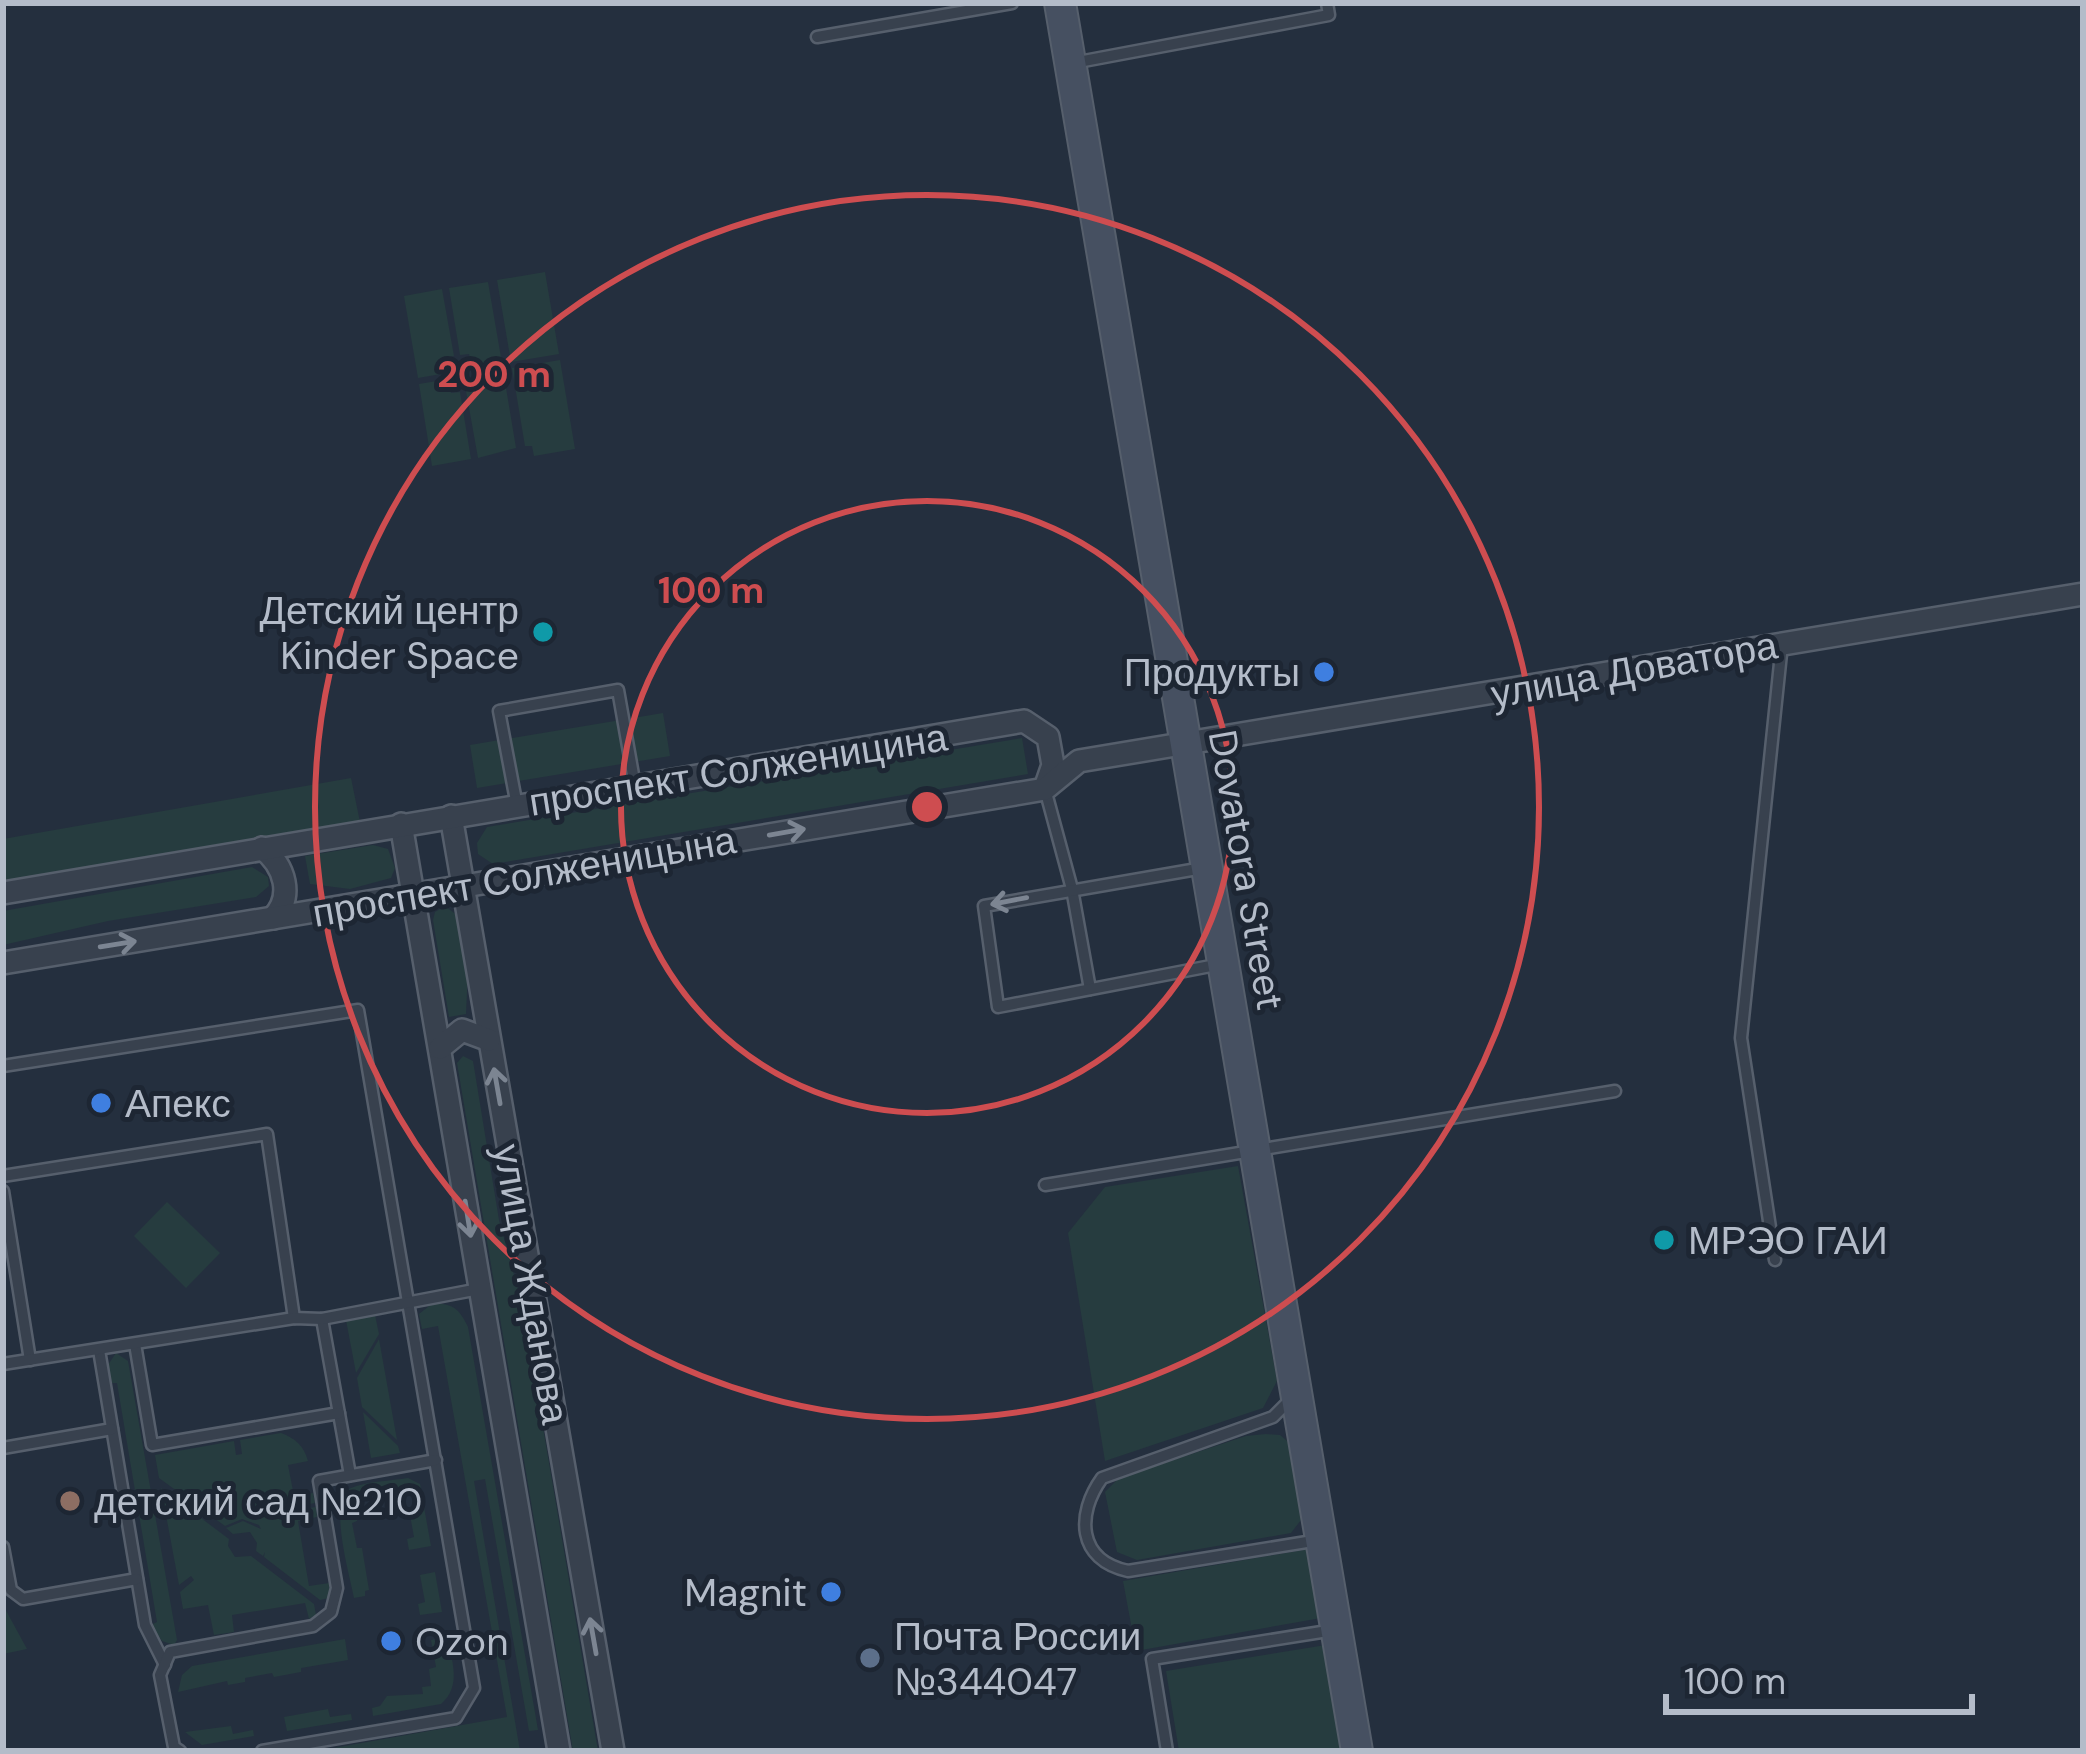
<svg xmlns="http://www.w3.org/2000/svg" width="2086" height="1754" viewBox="0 0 2086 1754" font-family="'DM Sans',sans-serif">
<rect width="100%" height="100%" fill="#242f3e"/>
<g fill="#263c3f">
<polygon points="545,272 559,354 511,362 497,280"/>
<polygon points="488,282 502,363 472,368 469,354 460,355 449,288"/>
<polygon points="442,289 454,356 445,358 447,373 418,378 404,296"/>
<polygon points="560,360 575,449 534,456 532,446 525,446 512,368"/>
<polygon points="503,370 516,448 478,458 466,391 475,389 473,375"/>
<polygon points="449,379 451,393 460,392 471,459 432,466 419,384"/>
<polygon points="663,713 670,756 477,788 470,745"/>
<polygon points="1022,738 1028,774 493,864 478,854 477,843 487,827"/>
<polygon points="351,778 360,822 3,883 3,839"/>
<polygon points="373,845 388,849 395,868 391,878 350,889 310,884 305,856"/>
<polygon points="252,867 268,877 269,886 256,897 108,921 3,945 3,911"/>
<polygon points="445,906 458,916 468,969 466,1014 449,1017 433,920 435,912"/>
<polygon points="463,1056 473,1061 499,1220 522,1304 598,1751 573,1751 457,1063"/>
<polygon points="1238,1166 1277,1381 1263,1408 1105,1461 1068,1233 1105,1187"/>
<polygon points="167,1202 220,1253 186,1288 134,1236"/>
<path d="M433 1303C453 1304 459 1308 468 1327L538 1730 529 1731 485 1479 474 1481 520 1751H317L507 1717 438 1326 422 1329 419 1314Z"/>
<polygon points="375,1315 379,1334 356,1373 346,1320"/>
<polygon points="379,1339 397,1440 362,1407 357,1378"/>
<polygon points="116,1353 128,1361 177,1640 174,1645 162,1641 151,1625 157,1622 117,1383 111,1383 108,1365"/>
<polygon points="363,1412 398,1446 400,1453 371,1458"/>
<path d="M281 1433C295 1438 304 1446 308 1461L288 1465 294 1496 313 1493 315 1503 285 1508 284 1512 316 1507 317 1517 298 1521 309 1586 329 1583V1598L320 1600 264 1557 265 1552 263 1556 256 1551 257 1543 250 1532 233 1534 226 1528 243 1521 261 1529 259 1525 242 1519 225 1526 159 1478 155 1455 234 1441 236 1455 242 1454 240 1440Z"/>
<polygon points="1266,1434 1280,1435 1292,1445 1304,1516 1291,1533 1137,1560 1117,1552 1105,1492 1119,1478 1246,1436"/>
<path d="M408 1478 420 1484 422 1492 400 1496 399 1490 357 1498V1521L352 1523 357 1548H362L369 1590 365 1591V1596L354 1598C350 1576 327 1499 351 1488 367 1481 391 1481 408 1478Z"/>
<polygon points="161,1488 229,1539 228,1546 235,1557 251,1556 314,1604 316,1615 309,1619 305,1603 232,1615 234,1632 214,1635 208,1605 183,1609 180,1592 194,1580 191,1576 179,1585"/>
<polygon points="424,1507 431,1546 409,1550 407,1539 414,1537 409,1510"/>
<polygon points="1309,1549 1321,1618 1136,1651 1123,1581"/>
<polygon points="435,1572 442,1612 420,1615 418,1604 425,1602 420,1575"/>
<polygon points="3,1605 27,1649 3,1654"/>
<path d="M447 1637C452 1661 462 1686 441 1704L373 1716 372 1708 380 1706 387 1696 423 1694 422 1687 431 1686 429 1669 436 1667 431 1640Z"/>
<polygon points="345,1639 348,1660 301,1668 301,1672 274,1677 272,1673 245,1678 245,1682 228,1685 227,1681 178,1692 182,1675 192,1666"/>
<polygon points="1326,1645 1343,1751 1179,1751 1166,1671"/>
<polygon points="328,1709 330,1717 351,1714 352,1720 287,1731 284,1717"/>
<polygon points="231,1726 233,1734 253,1730 254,1736 202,1745 185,1732"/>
</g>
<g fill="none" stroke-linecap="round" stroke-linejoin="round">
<defs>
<g id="lane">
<polyline points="817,37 1012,3"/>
<polyline points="1073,63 1329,15 1327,3"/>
<polyline points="1045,789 1072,889 1090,989"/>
<polyline points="517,806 499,711 618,690 635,786"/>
<polyline points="1203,868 984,906 998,1007 1221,964"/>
<polyline points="3,1066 358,1010 474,1688 456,1718 262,1751"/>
<polyline points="3,1176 267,1134 294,1318"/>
<polyline points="1045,1185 1615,1091"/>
<polyline points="3,1191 30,1360"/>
<polyline points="1775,1260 1741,1038 1782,644"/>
<polyline points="322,1319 350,1475"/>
<polyline points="135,1344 152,1445 339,1413"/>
<polyline points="99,1350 145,1625 165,1665"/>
<polyline points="3,1364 294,1318 322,1319 479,1289"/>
<path d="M1291 1399 1273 1417 1102 1478C1076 1514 1077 1560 1128 1571L1319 1540"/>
<polyline points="3,1448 112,1429"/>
<polyline points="3,1547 11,1590 23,1599 137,1579"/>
<polyline points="180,1751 174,1747 160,1675 170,1652 313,1626 331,1612 337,1588 319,1481 436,1460"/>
<polyline points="1167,1751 1152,1659 1334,1630"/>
</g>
<g id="street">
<polyline points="451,816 613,1751"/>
<polyline points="401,824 559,1751"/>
<path d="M262 848C285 866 294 896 273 918"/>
<polyline points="3,893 1024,721 1048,737 1053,765 1045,788"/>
<polyline points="3,963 1045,789 1079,761 2083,594"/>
<polyline points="440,1048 462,1030 489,1040"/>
</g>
<polyline id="secondary" points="1060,3 1357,1751"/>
</defs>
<use href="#lane" stroke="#565f6c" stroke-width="15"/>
<use href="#street" stroke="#565f6c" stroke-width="26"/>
<use href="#secondary" stroke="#565f6c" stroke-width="34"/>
<use href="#lane" stroke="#38414e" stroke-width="10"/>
<use href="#street" stroke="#38414e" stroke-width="21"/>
<use href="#secondary" stroke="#465061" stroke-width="30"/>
</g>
<defs><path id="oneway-shaft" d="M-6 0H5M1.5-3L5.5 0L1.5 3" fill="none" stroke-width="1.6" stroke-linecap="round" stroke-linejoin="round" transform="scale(3)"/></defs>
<g stroke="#7c8592">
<use href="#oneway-shaft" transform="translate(787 832) rotate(-10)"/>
<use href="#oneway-shaft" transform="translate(1009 901) rotate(169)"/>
<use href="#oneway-shaft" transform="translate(118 944) rotate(-9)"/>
<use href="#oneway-shaft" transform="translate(497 1086) rotate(-100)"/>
<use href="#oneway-shaft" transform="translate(468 1219) rotate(81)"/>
<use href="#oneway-shaft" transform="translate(593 1636) rotate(-100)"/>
</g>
<g fill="none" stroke="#ce4d50" stroke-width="6">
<circle cx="927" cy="807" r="306"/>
<circle cx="927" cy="807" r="612"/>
</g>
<g fill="#0f9aa8" stroke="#1d2633" stroke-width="4.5">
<circle cx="543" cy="632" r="12"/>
<circle cx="1664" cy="1240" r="12"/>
</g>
<g fill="#3f7fe0" stroke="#1d2633" stroke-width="4.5">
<circle cx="1324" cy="672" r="12"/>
<circle cx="101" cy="1103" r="12"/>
<circle cx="831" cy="1592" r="12"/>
<circle cx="391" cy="1641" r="12"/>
</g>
<circle fill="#8d6e63" stroke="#1d2633" stroke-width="4.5" cx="70" cy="1501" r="12"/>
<circle fill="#5c6f8a" stroke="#1d2633" stroke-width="4.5" cx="870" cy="1658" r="12"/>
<g text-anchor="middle" stroke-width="10" stroke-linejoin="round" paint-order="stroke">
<g font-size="39" fill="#b4bcc9" stroke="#1d2633" text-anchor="start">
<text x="519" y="624" text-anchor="end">Детский центр<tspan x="519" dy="45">Kinder Space</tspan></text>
<text x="1300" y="686" text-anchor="end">Продукты</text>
<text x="125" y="1117">Апекс</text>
<text x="1688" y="1254">МРЭО ГАИ</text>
<text x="94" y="1515">детский сад №210</text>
<text x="807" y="1606" text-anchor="end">Magnit</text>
<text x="894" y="1650">Почта России<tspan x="894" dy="45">№344047</tspan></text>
<text x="415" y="1655">Ozon</text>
</g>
<g font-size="39" fill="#b4bcc9" stroke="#1d2633">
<text transform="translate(1634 669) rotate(-10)" y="14">улица Доватора</text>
<text transform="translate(738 769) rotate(-9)" y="14">проспект Солженицина</text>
<text transform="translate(1247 870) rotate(80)" y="14">Dovatora Street</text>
<text transform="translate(524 876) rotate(-10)" y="14">проспект Солженицына</text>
<text transform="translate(532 1284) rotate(80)" y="14">улица Жданова</text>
</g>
</g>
<circle cx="927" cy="807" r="18" fill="#ce4d50" stroke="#1d2633" stroke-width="6"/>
<g font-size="36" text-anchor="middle" font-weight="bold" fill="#ce4d50" stroke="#1d2633" stroke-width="10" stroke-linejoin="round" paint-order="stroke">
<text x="494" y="387">200 m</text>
<text x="711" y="603">100 m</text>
</g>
<rect width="2086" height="1754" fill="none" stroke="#b4bcc9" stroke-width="12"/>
<path d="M1666 1694v18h306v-18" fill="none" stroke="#b4bcc9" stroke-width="6"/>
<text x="1684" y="1694" font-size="36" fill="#b4bcc9" stroke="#1d2633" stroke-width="9" paint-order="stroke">100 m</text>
</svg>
